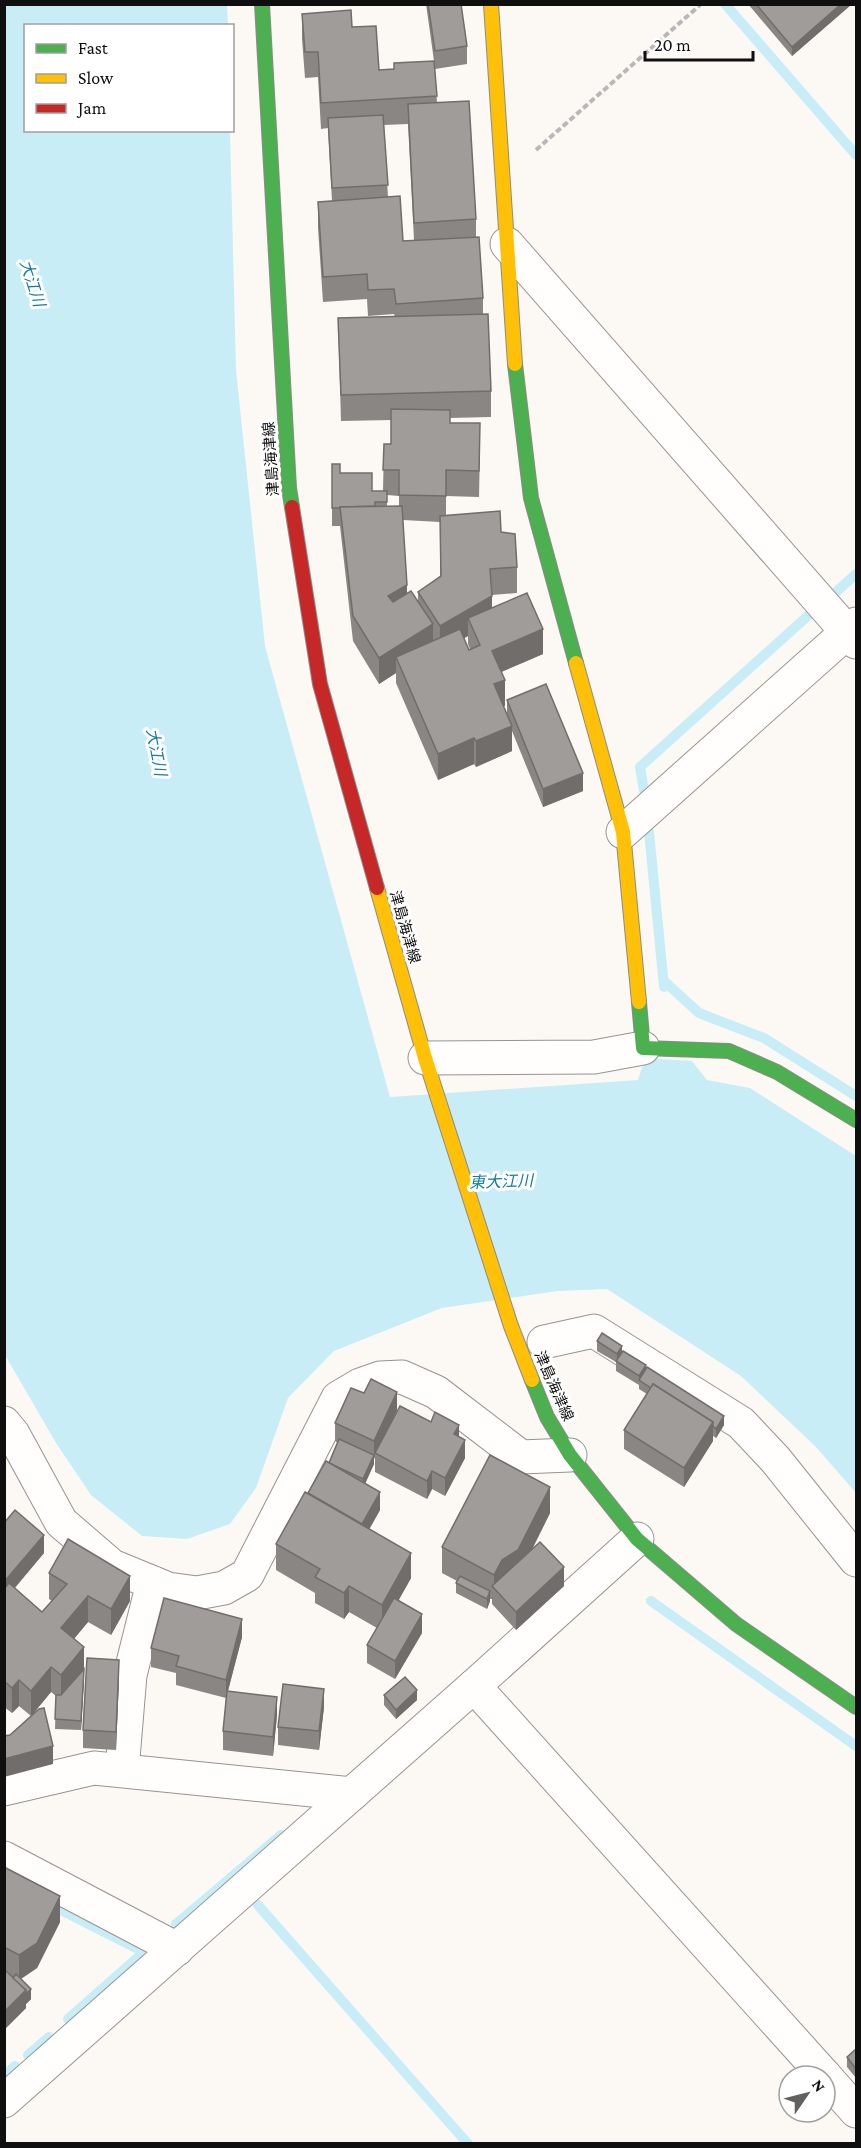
<svg xmlns="http://www.w3.org/2000/svg" width="861" height="2148" viewBox="0 0 861 2148" font-family="'Crimson Pro','Noto Sans JP',serif">
<rect width="100%" height="100%" fill="#fcf9f4"/>
<polygon fill="#c9edf7" points="4,5 227,5 228,25 26,26 26,130 230,131 236,370 265,646 390,1097 638,1080 645,1058 692,1061 707,1080 750,1088 856,1156 856,1493 816,1447 741,1376 607,1289 558,1291 442,1308 334,1351 288,1398 256,1488 230,1524 187,1539 142,1536 91,1495 56,1443 5,1355"/>
<g fill="none" stroke-linecap="round" stroke-linejoin="round">
<g stroke="#c9edf7" stroke-width="10">
<polyline points="725,4 856,155"/>
<polyline points="836,592 856,574"/>
<polyline points="644,791 640,767 811,613"/>
<polyline points="649,832 664,987"/>
<polyline points="664,981 699,1013 764,1038 856,1096"/>
<polyline points="651,1601 856,1746"/>
<polyline points="47,1903 144,1952 68,2019"/>
<polyline points="257,1904 468,2144"/>
<polyline points="176,1924 281,1835"/>
<polyline points="28,2055 49,2037"/>
<polyline points="4,2076 15,2066"/>
</g>
<defs>
<g id="street">
<polyline points="507,244 856,642"/>
<polyline points="623,832 856,624"/>
<polyline points="425,1058 594,1057 643,1048"/>
<polyline points="544,1342 594,1331 741,1423 775,1459 856,1560"/>
<polyline points="4,1423 13,1434 61,1522 112,1566 168,1589 197,1593 224,1588 247,1575 338,1398 360,1385 380,1378 402,1377 436,1392 521,1457 570,1455"/>
<polyline points="474,1686 825,2076"/>
<polyline points="122,1770 130,1675 153,1583"/>
<polyline points="4,1789 94,1768 352,1794"/>
<polyline points="4,1858 177,1949"/>
<polyline points="825,2076 856,2111"/>
<polyline points="4,2101 474,1686 637,1539"/>
</g>
<g id="fast">
<polyline points="262,4 289,488 292,507"/>
<polyline points="515,364 531,498 576,663"/>
<polyline points="639,1002 643,1048 729,1051 777,1072 856,1120"/>
<polyline points="532,1380 547,1417 570,1455 637,1539 736,1624 856,1707"/>
</g>
<g id="slow">
<polyline points="491,4 515,364"/>
<polyline points="576,663 623,832 639,1002"/>
<polyline points="377,888 425,1058 511,1326 532,1380"/>
</g>
<polyline id="jam" points="292,507 320,684 377,888"/>
</defs>
<use href="#street" stroke="#969492" stroke-width="35"/>
<use href="#fast" stroke="#8c8b89" stroke-width="16"/>
<use href="#slow" stroke="#8c8b89" stroke-width="16"/>
<use href="#jam" stroke="#8c8b89" stroke-width="16"/>
<polyline stroke="#b9b8b8" stroke-width="4" stroke-dasharray="6 3" stroke-linecap="butt" points="536,150 700,5"/>
<use href="#street" stroke="#fffefd" stroke-width="33"/>
<use href="#fast" stroke="#4caf50" stroke-width="14"/>
<use href="#slow" stroke="#ffc107" stroke-width="14"/>
<use href="#jam" stroke="#c62828" stroke-width="14"/>
</g>
<g fill="#8a8684" fill-rule="evenodd">
<path d="M426 4H461L467 46V64L435 69 437 103 476 219V237L483 298V314L491 391V417L450 418V423L480 449 479 497 446 496V515L501 532 517 567V593L492 595V608L543 654 501 672 505 706H503L507 714V700L583 791 543 807 512 731V751L476 767 474 764 438 780 396 683V673L379 684 353 641 340 526H332V464L340 473 372 491H383L384 444H391V420L341 421 338 318 395 317 394 314 368 316 367 299 323 302 318 228V202L332 201 328 128 321 129 318 77 305 78 302 39V14L352 27 379 70 394 69V63L434 61ZM408 124 414 240 403 241 388 197 384 125ZM387 495 399 496V506H387ZM403 520 440 522V576L418 592V601L407 593ZM468 636V644L470 649 469 650 464 638Z"/>
<polygon points="748,4 852,4 792,56"/>
<polygon points="597,1341 622,1351 724,1425 716,1438 713,1436 713,1441 684,1487 624,1449 624,1430 647,1394 639,1389 639,1385 616,1371 616,1362 597,1351"/>
<polygon points="397,1410 389,1427 459,1437 465,1458 445,1496 432,1489 427,1499 375,1472 375,1457 374,1459 374,1464 365,1484 380,1510 369,1529 411,1578 398,1601 422,1633 395,1679 367,1663 367,1645 377,1628 349,1612 344,1619 315,1603 315,1593 276,1570 276,1544 308,1493 329,1463 338,1443 335,1441 335,1423"/>
<polygon points="550,1513 532,1550 564,1586 516,1630 492,1604 492,1599 490,1599 490,1601 487,1609 456,1593 456,1583 457,1581 442,1573 442,1547"/>
<polygon points="4,1523 44,1553 15,1588 42,1612 52,1601 49,1599 49,1573 130,1601 111,1635 88,1622 74,1639 84,1647 84,1678 81,1730 55,1729 56,1696 51,1692 33,1714 53,1764 10,1735 31,1716 19,1706 12,1713 4,1707"/>
<polygon points="242,1637 228,1691 277,1715 273,1756 223,1750 223,1731 226,1698 176,1685 176,1673 151,1667 151,1648"/>
<polygon points="119,1678 116,1750 83,1748 83,1730"/>
<polygon points="384,1695 417,1700 396,1719 384,1705"/>
<polygon points="324,1707 319,1750 278,1745 278,1727"/>
<polygon points="4,1867 60,1922 37,1968 21,1979 31,1999 26,2004 26,2008 4,2030"/>
<polygon points="856,2049 856,2078 847,2067 847,2057"/>
</g>
<g fill="#706d6b">
<polygon points="841,4 852,4 792,56 792,47"/>
<polygon points="407,585 407,611 388,622 388,596"/>
<polygon points="492,596 492,622 468,618 468,636 440,652 440,626"/>
<polygon points="433,624 433,650 396,657 396,673 379,684 379,658"/>
<polygon points="543,629 543,654 492,676 492,651"/>
<polygon points="505,680 505,706 494,710 494,684"/>
<polygon points="512,726 512,751 476,767 476,741"/>
<polygon points="474,738 474,764 438,780 438,754"/>
<polygon points="583,773 583,791 543,807 543,789"/>
<polygon points="622,1346 622,1355 617,1363 617,1354"/>
<polygon points="646,1365 646,1375 639,1380 639,1376"/>
<polygon points="397,1392 397,1410 376,1454 375,1453 374,1459 374,1441"/>
<polygon points="724,1416 724,1425 716,1438 716,1429"/>
<polygon points="713,1422 713,1441 684,1487 684,1468"/>
<polygon points="459,1425 459,1444 454,1434"/>
<polygon points="465,1440 465,1458 445,1496 445,1478"/>
<polygon points="374,1455 374,1464 363,1488 363,1479"/>
<polygon points="432,1471 432,1489 427,1499 427,1481"/>
<polygon points="550,1487 550,1513 518,1576 494,1588 494,1575 502,1560"/>
<polygon points="380,1492 380,1510 361,1544 361,1526"/>
<polygon points="44,1535 44,1553 4,1600 4,1582"/>
<polygon points="411,1553 411,1578 382,1630 382,1605"/>
<polygon points="564,1567 564,1586 516,1630 516,1612"/>
<polygon points="130,1576 130,1601 111,1635 111,1609"/>
<polygon points="349,1586 349,1612 344,1619 344,1593"/>
<polygon points="490,1591 490,1601 487,1609 487,1599"/>
<polygon points="88,1596 88,1622 61,1654 61,1628"/>
<polygon points="422,1614 422,1633 395,1679 395,1661"/>
<polygon points="242,1619 242,1637 226,1698 226,1680"/>
<polygon points="84,1647 84,1678 81,1730 81,1721 61,1700 61,1675"/>
<polygon points="119,1660 119,1678 116,1750 116,1732"/>
<polygon points="51,1667 51,1692 31,1716 31,1691"/>
<polygon points="19,1680 19,1706 12,1713 12,1688"/>
<polygon points="324,1689 324,1707 319,1750 319,1731"/>
<polygon points="417,1690 417,1700 396,1719 396,1710"/>
<polygon points="277,1697 277,1715 273,1756 273,1737"/>
<polygon points="53,1746 53,1764 4,1777 4,1759"/>
<polygon points="60,1896 60,1922 37,1968 19,1980 19,1955"/>
<polygon points="31,1989 31,1999 26,2004 26,2008 4,2030 4,2012 26,1990"/>
</g>
<g fill="#a09c99" stroke="#706d6b" stroke-width="1.5">
<polygon points="428,4 461,4 467,46 435,51"/>
<polygon points="756,4 841,4 792,47"/>
<polygon points="351,10 352,27 376,26 379,70 394,69 394,63 434,61 437,96 321,103 318,52 305,52 302,14"/>
<polygon points="469,101 476,219 414,223 408,104"/>
<polygon points="383,115 388,185 332,188 328,118"/>
<polygon points="400,196 403,241 479,237 483,298 396,304 394,289 368,290 367,274 323,277 318,202"/>
<polygon points="488,314 491,391 341,395 338,318"/>
<polygon points="391,409 450,410 450,423 480,423 479,471 446,470 446,496 399,495 399,470 383,470 384,444 391,444"/>
<polygon points="332,464 340,464 340,473 372,473 372,491 387,491 387,502 375,502 375,506 340,507 340,508 332,508"/>
<polygon points="402,506 407,585 388,596 393,602 411,591 433,624 379,658 353,616 340,507"/>
<polygon points="500,511 501,532 515,534 517,567 490,569 492,596 440,626 418,592 441,576 440,516"/>
<polygon points="527,593 543,629 492,651 505,680 494,684 512,726 476,741 474,738 438,754 396,657 460,629 469,650 480,645 468,618"/>
<polygon points="546,684 583,773 543,789 507,700"/>
<polygon points="602,1333 622,1346 617,1354 597,1341"/>
<polygon points="623,1351 646,1365 639,1376 616,1361"/>
<polygon points="647,1367 724,1416 716,1429 713,1426 713,1422 653,1384 651,1388 639,1380"/>
<polygon points="371,1379 397,1392 374,1441 335,1423 351,1388 364,1393"/>
<polygon points="653,1384 713,1422 684,1468 624,1430"/>
<polygon points="400,1406 431,1422 435,1412 459,1425 454,1434 465,1440 445,1478 432,1471 427,1481 375,1453"/>
<polygon points="339,1439 374,1455 363,1479 329,1463"/>
<polygon points="490,1455 550,1487 518,1550 502,1560 494,1575 442,1547"/>
<polygon points="326,1461 380,1492 362,1524 308,1493"/>
<polygon points="305,1492 411,1553 382,1605 349,1586 344,1593 315,1577 320,1569 276,1544"/>
<polygon points="15,1510 44,1535 4,1582 4,1523"/>
<polygon points="68,1539 130,1576 111,1609 88,1596 61,1628 84,1647 61,1675 51,1667 31,1691 19,1680 12,1688 4,1681 4,1589 9,1583 42,1612 67,1584 49,1573"/>
<polygon points="540,1542 564,1567 516,1612 492,1586"/>
<polygon points="460,1576 490,1591 487,1599 456,1583"/>
<polygon points="164,1598 242,1619 226,1680 176,1666 179,1656 151,1648"/>
<polygon points="394,1598 422,1614 395,1661 367,1645"/>
<polygon points="87,1658 119,1660 116,1732 83,1730"/>
<polygon points="84,1669 81,1721 55,1719 56,1695 61,1695"/>
<polygon points="405,1677 417,1690 396,1710 384,1695"/>
<polygon points="283,1684 324,1689 319,1731 278,1727"/>
<polygon points="227,1691 277,1697 273,1737 223,1731"/>
<polygon points="44,1708 53,1746 4,1759 4,1736 10,1735 39,1709"/>
<polygon points="4,1867 60,1896 37,1943 19,1955 4,1947"/>
<polygon points="4,1969 26,1990 4,2012"/>
<polygon points="16,1974 31,1989 26,1994 26,1990 13,1978"/>
<polygon points="856,2049 856,2069 847,2057"/>
</g>
<g text-anchor="middle" stroke-width="6" stroke-linejoin="round" paint-order="stroke">
<g font-size="15" fill="#0f0f0f" stroke="#fff">
<text transform="translate(271 459) rotate(-94)" y="5">津島海津線</text>
<text transform="translate(405 927) rotate(74)" y="5">津島海津線</text>
<text transform="translate(554 1386) rotate(66)" y="5">津島海津線</text>
</g>
<g font-size="16" font-style="italic" fill="#147ba5" stroke="#fff">
<text transform="translate(33 283) rotate(72)" y="6">大江川</text>
<text transform="translate(157 752) rotate(79)" y="6">大江川</text>
<text transform="translate(501 1181) rotate(-2)" y="6">東大江川</text>
</g>
</g>
<rect width="861" height="2148" fill="none" stroke="#0f0f0f" stroke-width="12"/>
<rect x="24" y="24" width="210" height="108" fill="#ffffff" stroke="#9f9f9f" stroke-width="1.5"/>
<rect x="36" y="44" width="30" height="9" fill="#4caf50" stroke="#9f9f9f" stroke-width="1.5"/>
<text x="78" y="54" font-size="18" fill="#0f0f0f">Fast</text>
<rect x="36" y="74" width="30" height="9" fill="#ffc107" stroke="#9f9f9f" stroke-width="1.5"/>
<text x="78" y="84" font-size="18" fill="#0f0f0f">Slow</text>
<rect x="36" y="104" width="30" height="9" fill="#c62828" stroke="#9f9f9f" stroke-width="1.5"/>
<text x="78" y="114" font-size="18" fill="#0f0f0f">Jam</text>
<g transform="translate(807 2094) rotate(55)"><circle r="28" fill="#ffffff" stroke="#9f9f9f" stroke-width="1.5"/>
<path d="M0-4.5L10 22L0 15L-10 22Z" fill="#62615f"/>
<text y="-9" font-size="16" font-weight="bold" text-anchor="middle" fill="#0f0f0f">N</text>
</g>
<path d="M645 51v9h108v-9" fill="none" stroke="#0f0f0f" stroke-width="3"/>
<text x="654" y="51" font-size="18" fill="#0f0f0f" stroke="#ffffff" stroke-width="4.5" paint-order="stroke">20 m</text>
</svg>
